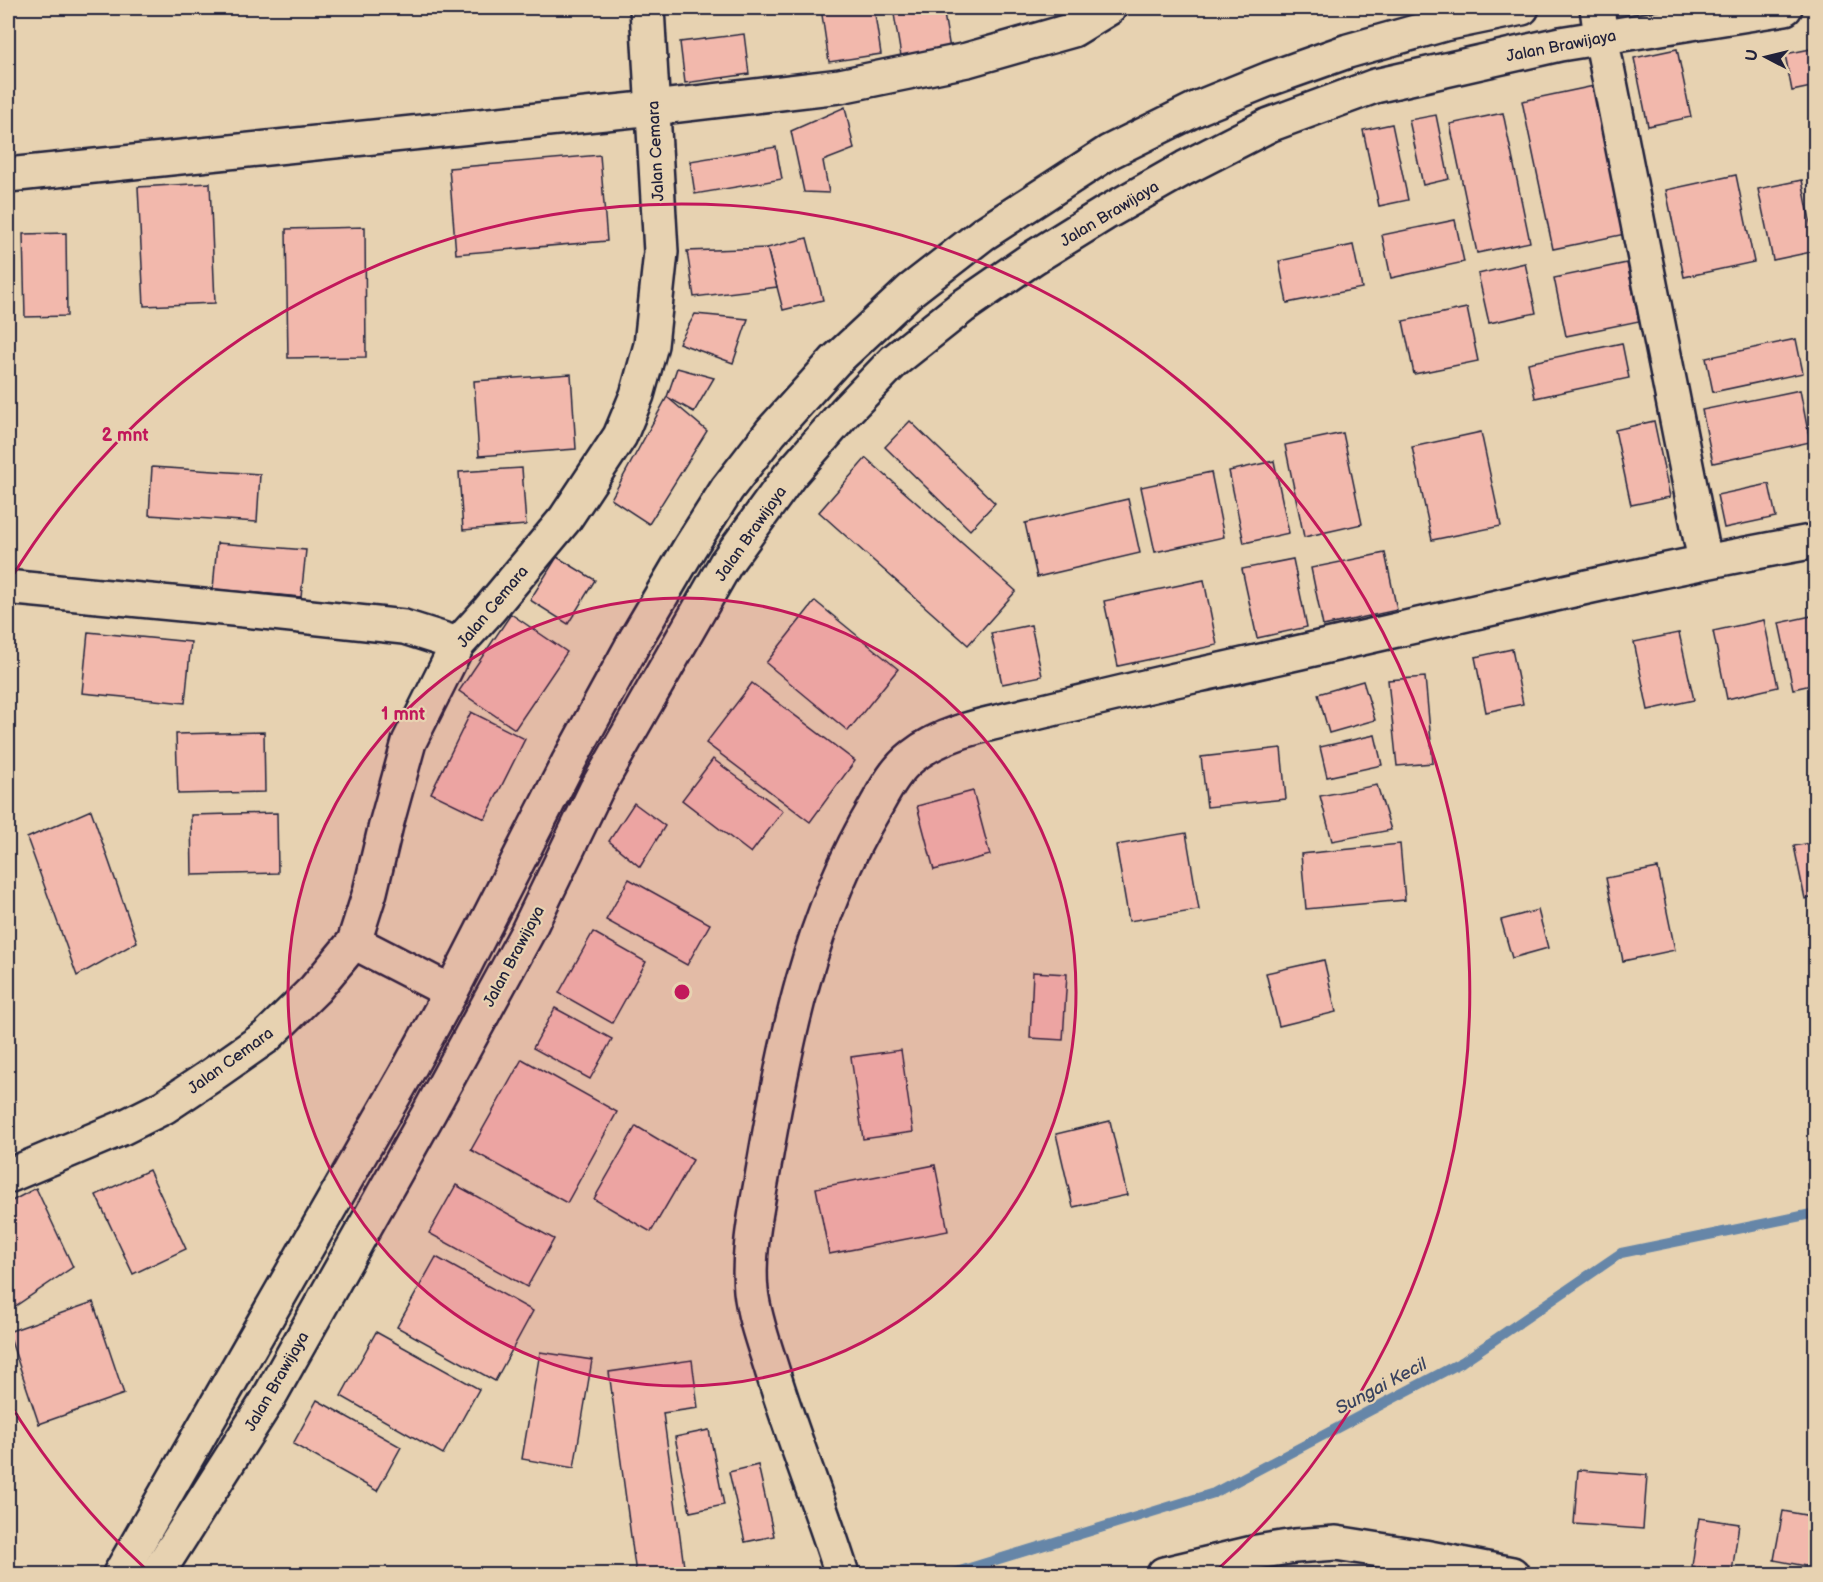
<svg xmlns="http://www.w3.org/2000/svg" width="1823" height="1582" viewBox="0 0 1823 1582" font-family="'Balsamiq Sans',sans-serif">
<rect width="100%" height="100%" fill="#e7d2b1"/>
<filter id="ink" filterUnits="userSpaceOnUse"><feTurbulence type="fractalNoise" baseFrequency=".0167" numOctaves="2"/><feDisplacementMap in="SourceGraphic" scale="12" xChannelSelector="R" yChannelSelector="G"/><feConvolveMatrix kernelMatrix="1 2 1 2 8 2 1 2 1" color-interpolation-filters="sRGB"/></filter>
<g filter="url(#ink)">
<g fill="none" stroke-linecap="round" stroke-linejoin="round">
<polyline stroke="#6686a8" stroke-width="10" points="950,1574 1214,1493 1462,1362 1621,1253 1816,1213"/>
</g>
<g fill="#f2b8ac" stroke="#22223b" stroke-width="1.5">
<polygon points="821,8 874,8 881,54 829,62"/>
<polygon points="893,8 943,8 950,49 901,56"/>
<polygon points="744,34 749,74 685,83 680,42"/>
<polygon points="1816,48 1816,86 1792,91 1785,54"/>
<polygon points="1677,49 1691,117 1648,126 1634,58"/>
<polygon points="1599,85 1630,233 1553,249 1522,101"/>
<polygon points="845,107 854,149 823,161 829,193 804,192 791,131"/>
<polygon points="1503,113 1530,242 1477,253 1450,124"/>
<polygon points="1436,115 1449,179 1423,185 1409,120"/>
<polygon points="1392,124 1408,200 1379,206 1363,130"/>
<polygon points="776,147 782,179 695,194 690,161"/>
<polygon points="600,155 607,241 456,254 449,168"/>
<polygon points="1736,175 1754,262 1684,277 1666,190"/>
<polygon points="1802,180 1816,251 1773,260 1758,189"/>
<polygon points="210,183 215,303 144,306 138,187"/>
<polygon points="1455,220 1464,262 1391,278 1382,235"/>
<polygon points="365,227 366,357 288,358 286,229"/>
<polygon points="66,233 67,316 25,317 23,234"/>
<polygon points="807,238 823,300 783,310 767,248"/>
<polygon points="1353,245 1362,288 1287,303 1279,261"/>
<polygon points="767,248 777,287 694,297 687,251"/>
<polygon points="1525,263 1536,313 1489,323 1478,274"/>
<polygon points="1627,263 1639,321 1566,336 1554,278"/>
<polygon points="1467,308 1478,361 1414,374 1403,321"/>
<polygon points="695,314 748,319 733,363 679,343"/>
<polygon points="1796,339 1803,373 1713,392 1706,358"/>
<polygon points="1622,343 1629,378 1535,398 1528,363"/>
<polygon points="677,368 714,378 694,412 667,397"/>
<polygon points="571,374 576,449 479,456 474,381"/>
<polygon points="1800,390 1810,442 1713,463 1702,410"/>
<polygon points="667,397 707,431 649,524 611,499"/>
<polygon points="910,421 995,503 970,530 885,447"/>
<polygon points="1654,421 1670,497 1631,505 1615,430"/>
<polygon points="1481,432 1501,526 1432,540 1412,447"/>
<polygon points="1343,433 1362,524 1304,537 1285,445"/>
<polygon points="866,458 1016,591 968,645 819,512"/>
<polygon points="1274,461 1289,533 1244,543 1229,471"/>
<polygon points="152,467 260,474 257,522 149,515"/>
<polygon points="522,468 526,525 463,530 459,472"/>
<polygon points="1211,472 1224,537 1155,552 1141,487"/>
<polygon points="1769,484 1776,517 1724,528 1717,495"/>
<polygon points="1128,499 1140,553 1037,577 1025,523"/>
<polygon points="217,543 306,550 301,597 213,589"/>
<polygon points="1385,553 1397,610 1323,626 1311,568"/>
<polygon points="557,557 595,580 568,624 530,600"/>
<polygon points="1293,559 1307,627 1257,638 1242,569"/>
<polygon points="1204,580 1217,645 1118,666 1104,601"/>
<polygon points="815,601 898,669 848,731 766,663"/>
<polygon points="511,614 567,652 515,729 459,691"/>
<polygon points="1816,615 1816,684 1793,689 1779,623"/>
<polygon points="1764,620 1778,687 1727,699 1713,631"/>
<polygon points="1031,625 1042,676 1002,684 991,633"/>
<polygon points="88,632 191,642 185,703 82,693"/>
<polygon points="1679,633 1694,700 1648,710 1634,642"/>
<polygon points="1512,649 1523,704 1486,712 1475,657"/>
<polygon points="1425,677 1433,763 1397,766 1388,680"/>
<polygon points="1363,681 1375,720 1329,733 1318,694"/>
<polygon points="752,683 855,761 810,822 706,743"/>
<polygon points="471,712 525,739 485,819 431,793"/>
<polygon points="264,732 265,792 178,794 176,734"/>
<polygon points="1375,735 1382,765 1327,777 1320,747"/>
<polygon points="1281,748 1286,799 1207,807 1201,757"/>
<polygon points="713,759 783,811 751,853 682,800"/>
<polygon points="1377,785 1391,830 1332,841 1320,796"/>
<polygon points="973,791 990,855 934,870 917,806"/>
<polygon points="634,803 665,826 640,867 609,841"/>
<polygon points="91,810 137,942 77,976 27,838"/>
<polygon points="277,813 278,873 192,875 191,815"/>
<polygon points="1186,833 1199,910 1129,921 1116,845"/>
<polygon points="1816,842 1816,897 1805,899 1794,846"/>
<polygon points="1400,844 1405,900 1306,909 1301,854"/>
<polygon points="1658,868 1675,950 1623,961 1606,878"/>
<polygon points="629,879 710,924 687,965 606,920"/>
<polygon points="1538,910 1548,948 1512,958 1501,920"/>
<polygon points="593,932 646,962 612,1023 559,993"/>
<polygon points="1324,960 1336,1012 1279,1026 1266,973"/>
<polygon points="1033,972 1067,974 1063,1040 1030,1038"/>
<polygon points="555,1008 612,1039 590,1079 533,1048"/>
<polygon points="901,1050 913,1132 863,1139 851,1057"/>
<polygon points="522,1059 617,1112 567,1203 471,1150"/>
<polygon points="1110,1121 1127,1195 1073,1207 1056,1134"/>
<polygon points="636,1126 693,1160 651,1232 594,1199"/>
<polygon points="935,1165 948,1231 829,1254 816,1188"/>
<polygon points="149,1170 186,1249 133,1274 96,1195"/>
<polygon points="456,1185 554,1239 527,1287 429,1233"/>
<polygon points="36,1188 73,1267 8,1311 8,1203"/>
<polygon points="436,1257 533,1311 495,1381 397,1327"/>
<polygon points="93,1302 124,1394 39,1424 8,1332"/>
<polygon points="376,1332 479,1389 443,1454 341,1396"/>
<polygon points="540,1352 592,1360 574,1468 522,1459"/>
<polygon points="692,1360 698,1408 663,1413 685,1574 636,1574 609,1372"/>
<polygon points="317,1400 401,1447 377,1491 293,1444"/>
<polygon points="709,1430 724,1505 690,1512 675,1437"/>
<polygon points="758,1465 774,1536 745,1542 729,1472"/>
<polygon points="1578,1470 1647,1475 1643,1529 1574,1524"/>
<polygon points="1783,1511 1816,1517 1816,1568 1774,1560"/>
<polygon points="1699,1518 1739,1524 1732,1572 1692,1566"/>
</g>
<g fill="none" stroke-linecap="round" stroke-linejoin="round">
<defs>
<g id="minor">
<polyline points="1597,8 1601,37 1705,561"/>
<polyline points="8,175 653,108 840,86 967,60 1073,30 1109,8"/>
<polyline points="16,588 254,611 404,627 458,644"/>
<polyline points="354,942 451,992"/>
<polyline points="8,1176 122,1128 164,1107 209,1077 266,1037 315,989 354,942 370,892 386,825 409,742 458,644 489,610 565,519 620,436 637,395 651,345 661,252 647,8"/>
<path d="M842 1574C821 1506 793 1439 772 1370 764 1344 754 1318 751 1291 747 1250 757 1207 764 1166 785 1042 810 916 876 806 886 788 896 769 913 756 946 730 992 724 1031 714 1087 701 1142 687 1198 675 1404 630 1608 578 1816 541"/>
<polyline points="1164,1574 1257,1552 1295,1546 1336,1543 1424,1557 1512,1574"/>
</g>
<g id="highway">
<polyline points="120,1574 405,1076 451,992 568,763 637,637 690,547 727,489 771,432 835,361 911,290 983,234 1109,152 1200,107 1269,79 1348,51 1444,24 1522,8"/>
<polyline points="157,1574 267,1401 430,1111 527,933 596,790 726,563 790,475 845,412 894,361 962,307 1033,258 1104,214 1185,168 1269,125 1375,86 1560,44 1785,8"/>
</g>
</defs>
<use href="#minor" stroke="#22223b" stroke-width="38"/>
<use href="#highway" stroke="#22223b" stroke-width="38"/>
<use href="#minor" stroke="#e7d2b1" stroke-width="33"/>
<use href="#highway" stroke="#e7d2b1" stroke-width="33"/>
</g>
</g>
<circle cx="682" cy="992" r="394" fill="#c2185b" fill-opacity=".12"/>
<g fill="none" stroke="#c2185b" stroke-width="3">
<circle cx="682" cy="992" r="394"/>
<path d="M150 1573A788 788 0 0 1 10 1404M10 580A788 788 0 1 1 1214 1573"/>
</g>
<g text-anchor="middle" stroke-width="4.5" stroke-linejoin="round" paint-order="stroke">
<g font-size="16" fill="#22223b" stroke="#e7d2b1">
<text transform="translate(1561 45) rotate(-11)" y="6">Jalan Brawijaya</text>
<text transform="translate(655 151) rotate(-93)" y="6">Jalan Cemara</text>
<text transform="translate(1109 213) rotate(-31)" y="6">Jalan Brawijaya</text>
<text transform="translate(750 533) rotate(-55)" y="6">Jalan Brawijaya</text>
<text transform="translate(492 606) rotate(-50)" y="6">Jalan Cemara</text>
<text transform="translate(513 956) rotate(-62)" y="6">Jalan Brawijaya</text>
<text transform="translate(230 1060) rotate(-36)" y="6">Jalan Cemara</text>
<text transform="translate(276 1381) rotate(-60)" y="6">Jalan Brawijaya</text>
</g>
<g font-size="18" font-style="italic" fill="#39435f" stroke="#e7d2b1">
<text transform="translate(1381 1386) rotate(-28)" y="6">Sungai Kecil</text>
</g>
</g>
<circle cx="682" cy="992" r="9" fill="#c2185b" stroke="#e7d2b1" stroke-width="3"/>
<g font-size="18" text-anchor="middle" font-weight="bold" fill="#c2185b" stroke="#e7d2b1" stroke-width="4.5" stroke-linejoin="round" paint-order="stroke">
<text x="125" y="441">2 mnt</text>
<text x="403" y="720">1 mnt</text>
</g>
<rect width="1823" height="1582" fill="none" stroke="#e7d2b1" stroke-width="30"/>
<rect x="15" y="15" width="1793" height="1552" fill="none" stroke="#22223b" stroke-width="2" filter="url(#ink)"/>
<g transform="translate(1766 57) rotate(277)" stroke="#e7d2b1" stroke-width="4.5" paint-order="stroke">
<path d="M0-4.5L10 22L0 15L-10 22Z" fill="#22223b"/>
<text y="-9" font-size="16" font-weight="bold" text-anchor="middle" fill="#22223b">U</text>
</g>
</svg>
